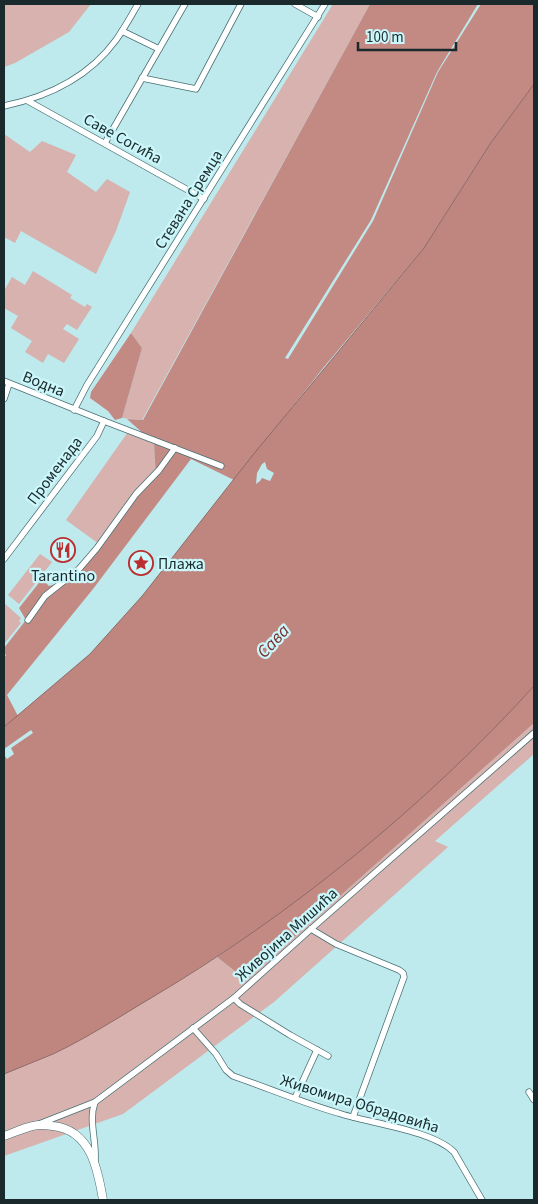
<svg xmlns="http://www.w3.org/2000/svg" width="538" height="1204" viewBox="0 0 538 1204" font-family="'Source Sans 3',sans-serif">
<rect width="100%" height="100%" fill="#bee9ed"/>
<g fill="#d7b2ae">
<polygon points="4,4 91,4 69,32 15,63 4,67"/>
<polygon points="333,4 370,4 142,420 122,418 142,348 131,333"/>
<polygon points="4,134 30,152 42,141 76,155 67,172 96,192 107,179 130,192 116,231 96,274 21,231 15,243 4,237"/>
<polygon points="33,271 72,295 70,298 85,307 87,304 92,307 77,330 67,324 63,329 79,339 64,363 48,354 43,363 25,352 32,341 11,328 18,316 4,308 4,291 12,277 25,285"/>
<polygon points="128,432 154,443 156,479 99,544 66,520"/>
<polygon points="40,554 52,562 19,604 8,595"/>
<polygon points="4,603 21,618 19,621 21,623 4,644"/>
<polygon points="534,723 534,754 435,841 448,847 274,1002 123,1114 4,1156 4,1074 54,1053 103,1026 217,957 246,980"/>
</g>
<g fill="#c38a84">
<polygon points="370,4 478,4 437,72 371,220 285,358 288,359 373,221 438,72 481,4 534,4 534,84 490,144 424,248 324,367 234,480 191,459 93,589 7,695 18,716 4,727 4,658 6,655 4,653 4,648 26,620 19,608 42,579 49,586 71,579 147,482 156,479 154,443 127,419 143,420"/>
<polygon points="131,333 142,348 122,418 115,420 108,411 90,398 91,392"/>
<path d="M534 686V723L246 980 217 957C331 877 440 788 534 686Z"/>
</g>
<path fill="#bf8680" stroke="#8e6a67" d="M534 84V686C425 806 291 915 151 998 119 1017 87 1038 53 1054 37 1061 20 1067 4 1074V727L90 654 143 595 252 456 424 248 490 144Z"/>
<g fill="#bee9ed">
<polygon points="265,462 267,469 274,473 270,481 262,478 260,481 256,484 257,473 262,464"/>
<polygon points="31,730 33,733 11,748 14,754 7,759 4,755 4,749"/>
</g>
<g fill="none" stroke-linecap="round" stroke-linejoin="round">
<defs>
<g id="minor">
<polyline points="295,4 318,17"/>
<polyline points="122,31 159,49"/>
<polyline points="142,78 196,89 241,4"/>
<polyline points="28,101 204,199"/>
<path d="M4 106C47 97 89 77 116 40 124 29 131 16 138 4"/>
<polyline points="105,143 185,4"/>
<polyline points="4,381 104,421 97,436 4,559"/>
<polyline points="4,399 9,384"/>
<polyline points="74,410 87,385 325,4"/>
<polyline points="104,421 221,466"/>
<polyline points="28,620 45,596 79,569 97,548 136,494 159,470 175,448"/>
<polyline points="311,929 336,944 399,970 403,973 404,977 353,1117"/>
<polyline points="234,998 240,1004 290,1035 328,1056"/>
<path d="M193 1028 216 1054 226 1070 233 1076C268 1088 303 1103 338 1113 368 1123 432 1130 454 1152L482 1200"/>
<polyline points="529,1092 534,1100"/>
<polyline points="295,1098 317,1050"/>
<polyline points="39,1124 95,1102 234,998 311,929 534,733"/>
<path d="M95 1162C97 1141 88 1121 95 1102"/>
</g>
<path id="tertiary" d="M4 1136C13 1133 23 1128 33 1126 39 1124 47 1125 53 1126 91 1130 98 1170 103 1200"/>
</defs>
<use href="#minor" stroke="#497073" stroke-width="7"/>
<use href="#tertiary" stroke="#497073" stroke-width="9"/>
<use href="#minor" stroke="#fff" stroke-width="5.5"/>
<use href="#tertiary" stroke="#fff" stroke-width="8"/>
</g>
<defs>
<symbol id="restaurant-ring" viewBox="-11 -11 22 22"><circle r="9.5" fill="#cbf6fa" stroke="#bd2e2f" stroke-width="1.5"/><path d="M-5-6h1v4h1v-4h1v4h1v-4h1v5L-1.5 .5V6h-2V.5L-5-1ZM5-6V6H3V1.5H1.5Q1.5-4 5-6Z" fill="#bd2e2f"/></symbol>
<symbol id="sight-ring" viewBox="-11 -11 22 22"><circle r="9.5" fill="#cbf6fa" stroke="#bd2e2f" stroke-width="1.5"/><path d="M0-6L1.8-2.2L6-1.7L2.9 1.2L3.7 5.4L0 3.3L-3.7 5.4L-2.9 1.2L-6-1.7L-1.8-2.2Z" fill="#bd2e2f"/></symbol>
</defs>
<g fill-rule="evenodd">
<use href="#restaurant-ring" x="49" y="536" width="28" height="28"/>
<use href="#sight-ring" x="127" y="549" width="28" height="28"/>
</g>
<g text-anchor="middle" stroke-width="4.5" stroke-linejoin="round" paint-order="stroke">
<g font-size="16" fill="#1a2a2c" stroke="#cbf6fa">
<text transform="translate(123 138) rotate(29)" y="6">Саве Согића</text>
<text transform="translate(188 199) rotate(-58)" y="6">Стевана Сремца</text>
<text transform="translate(44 383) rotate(22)" y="6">Водна</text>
<text transform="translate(54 470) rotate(-53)" y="6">Променада</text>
<text transform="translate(286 934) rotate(-42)" y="6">Живојина Мишића</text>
<text transform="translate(360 1103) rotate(17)" y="6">Живомира Обрадовића</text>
</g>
<g font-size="16" fill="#1a2a2c" stroke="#cbf6fa" text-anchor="start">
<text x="158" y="569">Плажа</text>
<text x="63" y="581" text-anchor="middle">Tarantino</text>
</g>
<g font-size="18" font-style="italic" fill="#762f2c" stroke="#cbf6fa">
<text transform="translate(273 641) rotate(-47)" y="6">Сава</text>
</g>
</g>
<rect width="538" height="1204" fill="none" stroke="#1a2a2c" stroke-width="10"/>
<path d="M358 42v8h98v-8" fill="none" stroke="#1a2a2c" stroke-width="2.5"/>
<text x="366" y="42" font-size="15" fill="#1a2a2c" stroke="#cbf6fa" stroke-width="4" paint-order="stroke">100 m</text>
</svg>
